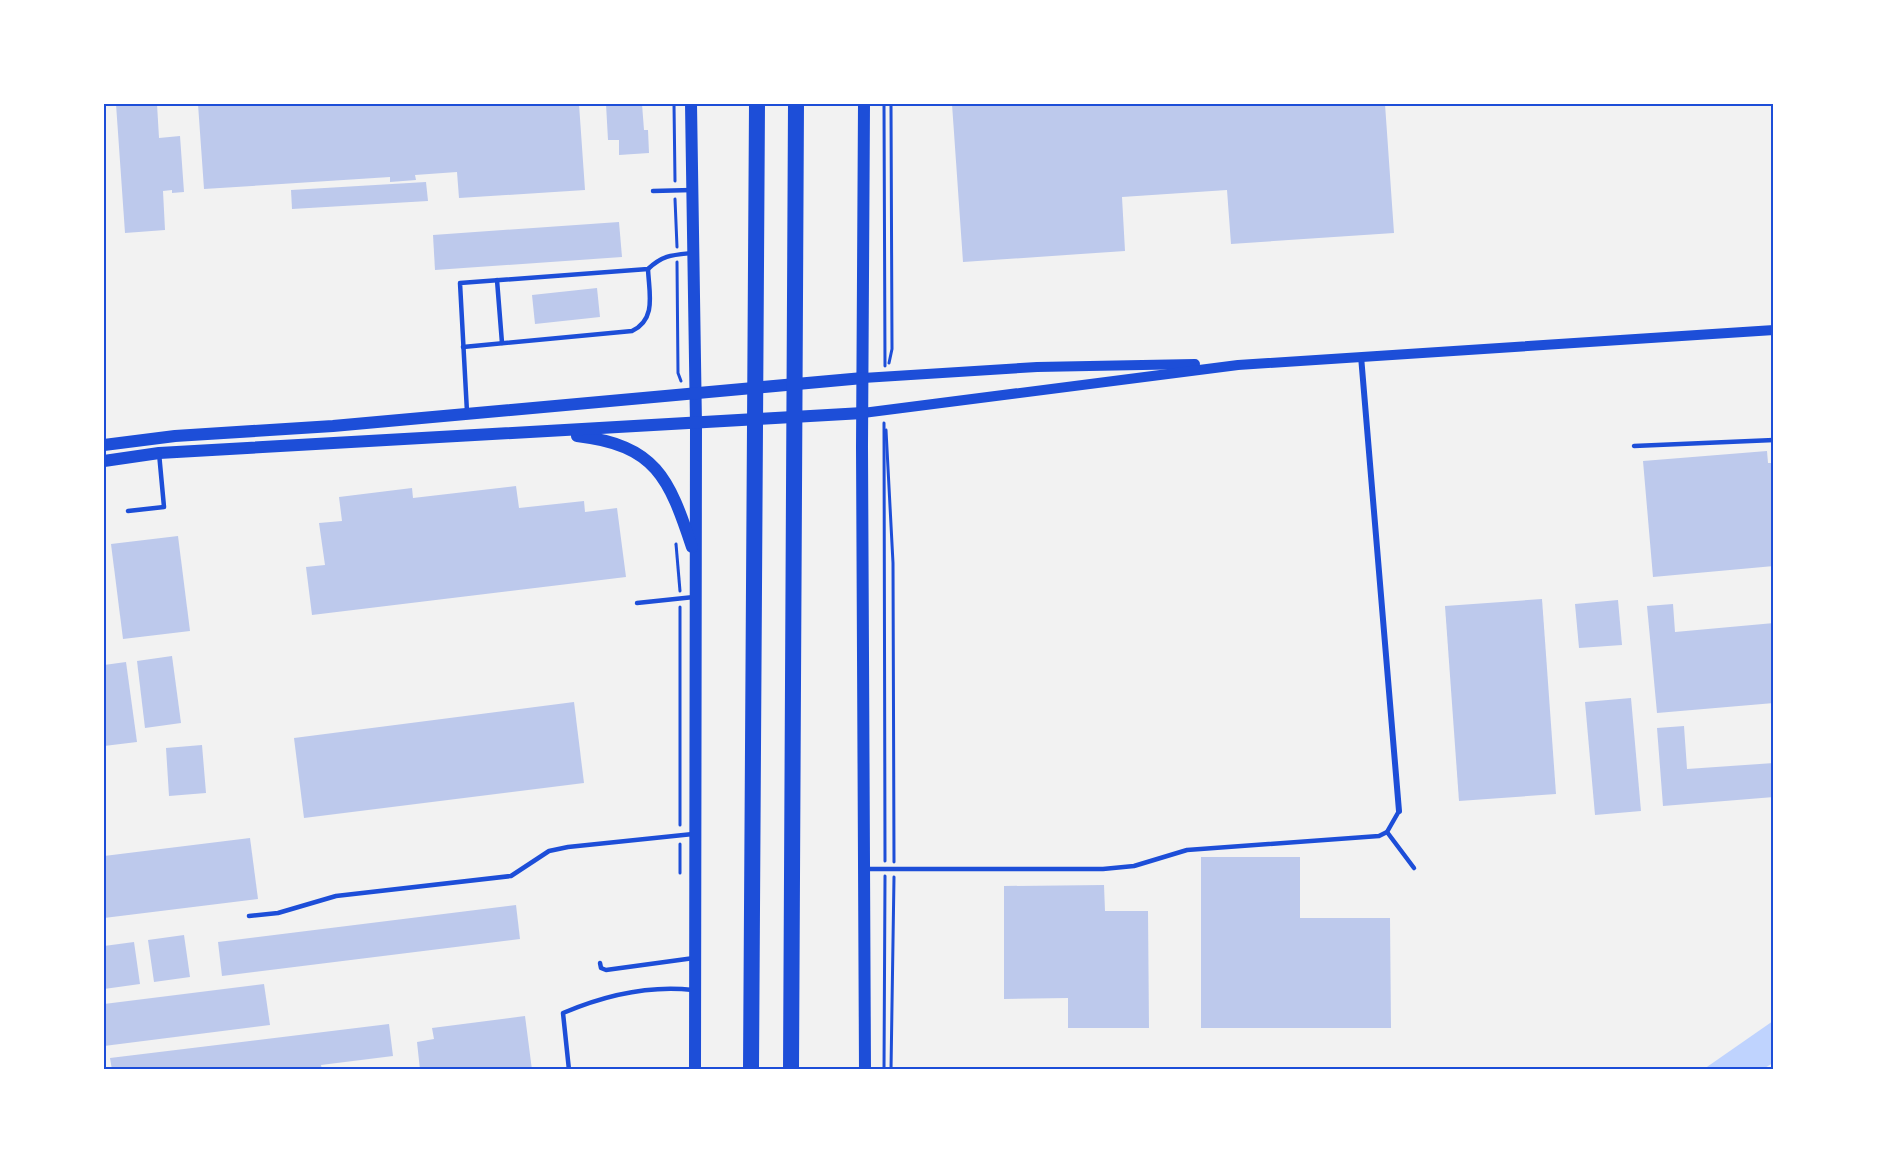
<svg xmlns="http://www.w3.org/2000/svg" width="1877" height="1173" viewBox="0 0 1877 1173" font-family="Poppins,sans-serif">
<rect width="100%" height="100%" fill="#f2f2f2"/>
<polygon fill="#bfd3fe" points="1773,1021 1773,1063 1763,1069 1704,1069"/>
<g fill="#bdc9ec">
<polygon points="116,104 157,104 159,138 180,136 184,192 172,193 172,190 163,191 165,230 125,233"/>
<polygon points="198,104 579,104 585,190 459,198 457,172 415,175 416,180 390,182 390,177 204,189"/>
<polygon points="606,104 642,104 644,130 648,130 649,153 619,155 619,140 608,140"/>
<polygon points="952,104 1385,104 1394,233 1231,244 1227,190 1122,197 1125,251 963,262"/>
<polygon points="426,182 428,201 292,209 291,190"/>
<polygon points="619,222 622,257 435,270 433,235"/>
<polygon points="597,288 600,317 535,324 532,295"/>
<polygon points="1767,451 1768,463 1774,463 1774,566 1653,577 1643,461"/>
<polygon points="516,486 519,508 584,501 585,512 617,508 626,577 312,615 306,567 325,565 319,523 342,521 339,497 412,488 413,498"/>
<polygon points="178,536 190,631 123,639 111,544"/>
<polygon points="1542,599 1556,794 1459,801 1445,606"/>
<polygon points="1618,600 1622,645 1579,648 1575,604"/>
<polygon points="1673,604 1675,632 1774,623 1774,703 1657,713 1647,606"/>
<polygon points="172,656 181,723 145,728 137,661"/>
<polygon points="126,662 137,742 104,746 104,665"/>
<polygon points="1631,698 1641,811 1595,815 1585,702"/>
<polygon points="574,702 584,783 304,818 294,738"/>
<polygon points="1684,726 1687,769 1774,763 1774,797 1663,806 1657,728"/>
<polygon points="202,745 206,793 169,796 166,748"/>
<polygon points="250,838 258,899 104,918 104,856"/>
<polygon points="1201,857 1300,857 1300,918 1390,918 1391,1028 1201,1028"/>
<polygon points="1104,885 1105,911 1148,911 1149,1028 1068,1028 1068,998 1004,999 1004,886"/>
<polygon points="516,905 520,939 222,976 218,942"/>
<polygon points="184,935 190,977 154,982 148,940"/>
<polygon points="134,942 140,984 104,989 104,946"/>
<polygon points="264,984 270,1025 104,1046 104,1004"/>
<polygon points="525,1016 532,1070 420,1070 417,1042 434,1039 432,1028"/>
<polygon points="389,1024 393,1056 321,1065 322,1070 112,1070 110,1058"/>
</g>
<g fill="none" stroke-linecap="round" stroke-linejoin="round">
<g stroke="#1d4ed8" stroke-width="3">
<polyline points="674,104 675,181"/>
<polyline points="884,104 885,366"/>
<polyline points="675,199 677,247"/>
<polyline points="677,262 678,373 681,381"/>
<polyline points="889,363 892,349 891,104"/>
<polyline points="884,423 885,861"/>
<polyline points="886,430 893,563 894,862"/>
<polyline points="676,544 680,591"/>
<polyline points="680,825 680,607"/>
<polyline points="680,844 680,873"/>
<polyline points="884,1070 885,876"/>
<polyline points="891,1070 894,877"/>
</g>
<g stroke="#1d4ed8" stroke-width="4.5">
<polyline points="653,191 692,190"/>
<polyline points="497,280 502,343"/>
<path d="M463 347 632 331C657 319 649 293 648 269"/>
<path d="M467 412 460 283 648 269C663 255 672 255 692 253"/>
<polyline points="1634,446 1774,440"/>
<polyline points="128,511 164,507 159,453"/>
<polyline points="637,603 694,597"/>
<polyline points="1387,832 1414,868"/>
<polyline points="866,869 1103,869 1134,866 1187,850 1379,836 1387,832 1399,811"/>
<polyline points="249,916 278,913 336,896 511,876 549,851 568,847 693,834"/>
<polyline points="600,963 601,968 606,970 694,958"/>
<path d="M569 1070 563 1013C603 996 649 985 693 990"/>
</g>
<polyline stroke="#1d4ed8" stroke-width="6" points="1361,356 1399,811"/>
<g stroke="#1d4ed8" stroke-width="10">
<polyline points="863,378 1037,367 1195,364"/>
<polyline points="863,413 1238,365 1774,330"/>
</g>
<g stroke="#1d4ed8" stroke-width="12">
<polyline points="691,104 696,424 695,1070"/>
<polyline points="864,104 862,447 865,1070"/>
<path d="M577 436C656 445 669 478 692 547"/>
<polyline points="104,445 175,436 333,426 863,378"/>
<polyline points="104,461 159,453 863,413"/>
</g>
<g stroke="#1d4ed8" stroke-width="16">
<polyline points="751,1070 757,104"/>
<polyline points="791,1070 796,104"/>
</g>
</g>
<rect width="1877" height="1173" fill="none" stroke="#ffffff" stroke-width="210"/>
<rect x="105" y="105" width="1667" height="963" fill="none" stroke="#1d4ed8" stroke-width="2"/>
</svg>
